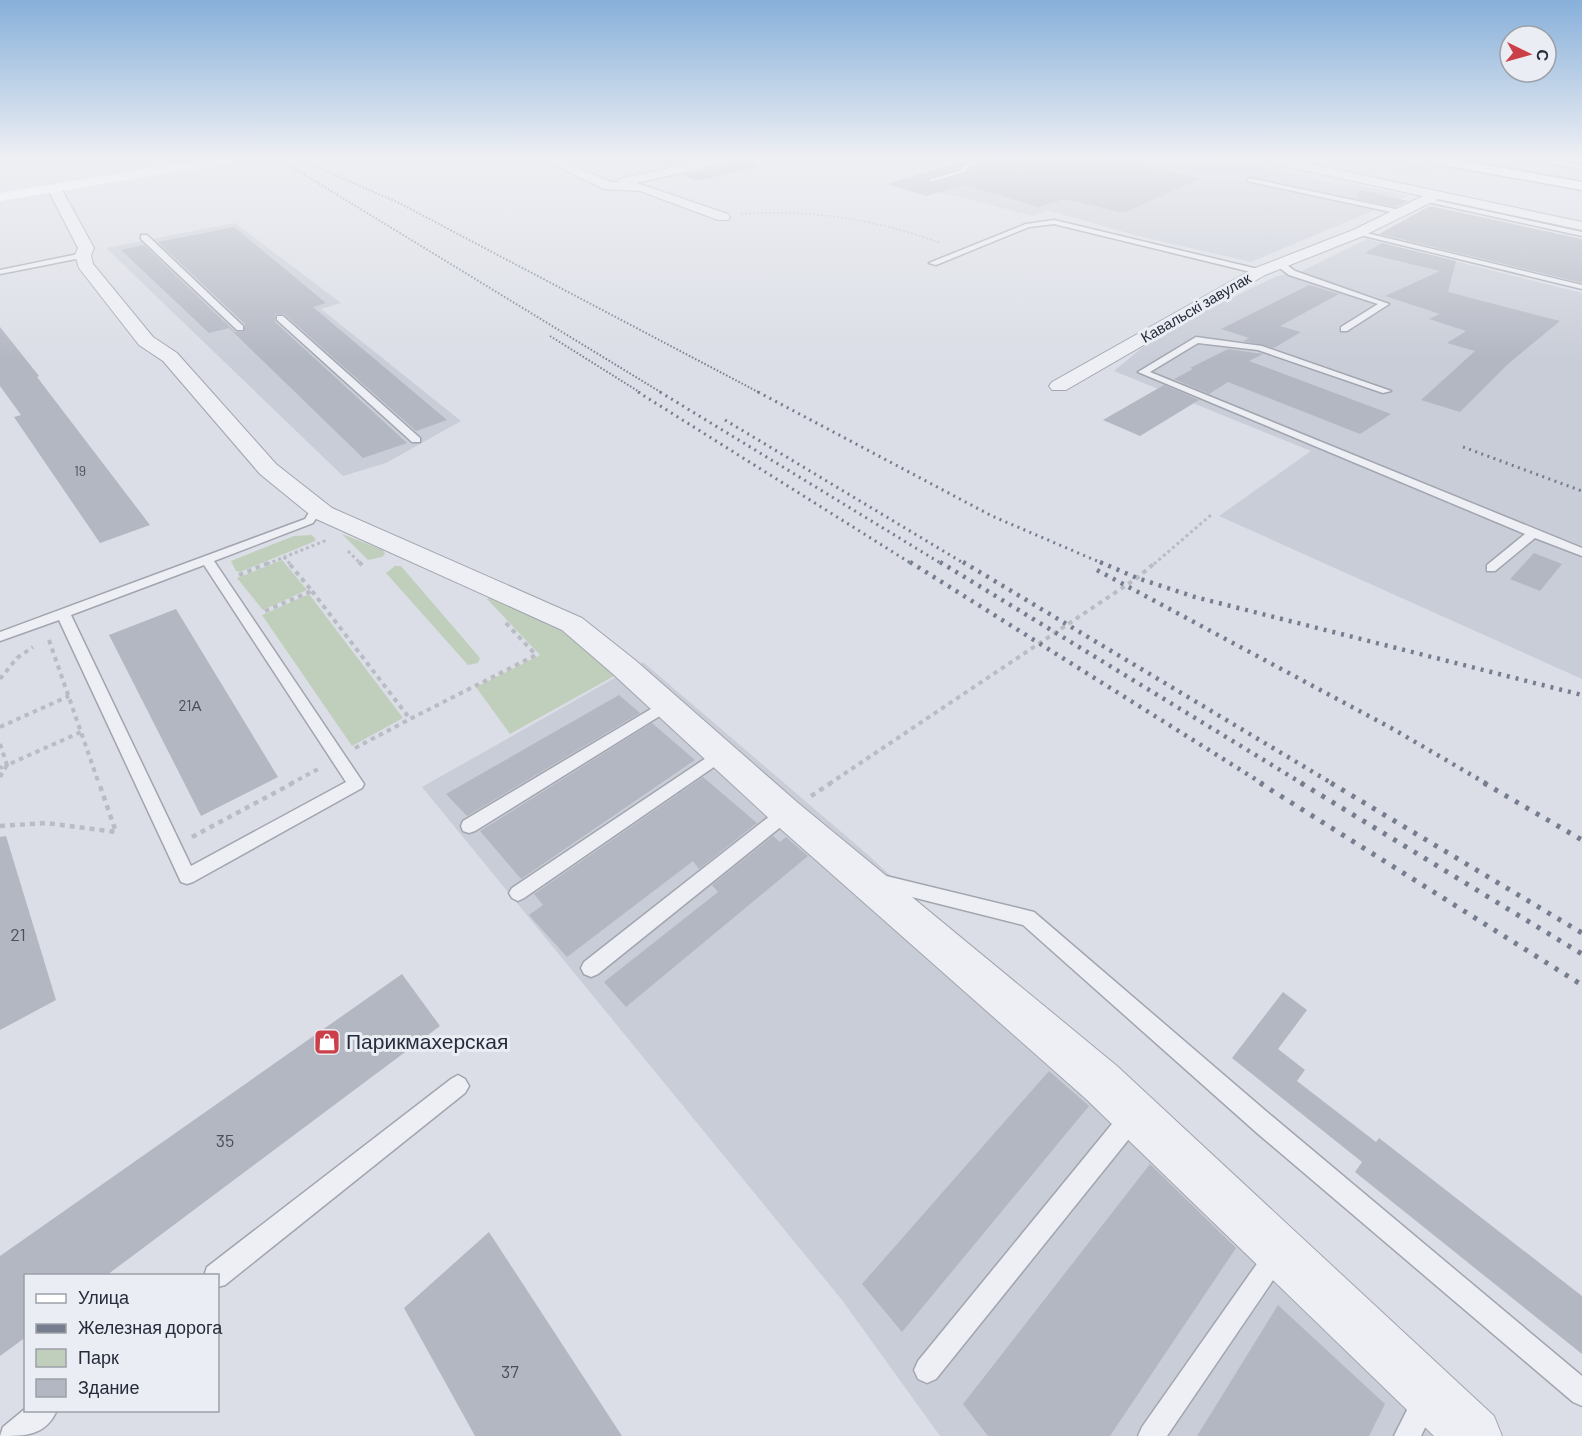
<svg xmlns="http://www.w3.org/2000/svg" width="1582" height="1436" viewBox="0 0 1582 1436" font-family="Barlow,sans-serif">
<rect width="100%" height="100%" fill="#dbdee6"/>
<g fill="#c9cdd7">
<polygon points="987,158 1228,158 1343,186 1349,183 1408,196 1251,262 1138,236 1047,210 1033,216 939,192 927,196 886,184 947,166"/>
<polygon points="235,223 341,303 321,309 461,421 386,463 343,476 106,248"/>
<polygon points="1367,239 1582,293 1582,679 1219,516 1311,451 1114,371 1149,342 1190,318 1277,276 1302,271"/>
<polygon points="643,662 867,854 1500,1436 940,1436 842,1300 422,787"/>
</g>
<g fill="#c0cfbc">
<path d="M1340 158C1370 158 1406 151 1430 171L1411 172Z"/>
<polygon points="342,534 383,550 385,554 382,557 368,560"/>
<polygon points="312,535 316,540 313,542 240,572 236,571 231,561 294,536"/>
<polygon points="282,560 307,590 263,610 237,578"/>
<polygon points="395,566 401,566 480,658 478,663 468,665 386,573"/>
<polygon points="309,594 403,718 352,746 262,615"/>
<polygon points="494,595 558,628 616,675 510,734 476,687 540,655 487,599"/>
</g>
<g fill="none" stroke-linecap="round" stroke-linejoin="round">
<polygon fill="#96a9c6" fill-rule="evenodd" points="0,158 4,158 0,159"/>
</g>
<g fill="#b3b7c2">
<polygon points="642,158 704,158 662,167"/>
<polygon points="738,158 756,158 757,167 697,181 682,175 735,163"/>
<polygon points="975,158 959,168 926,181 932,184 966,174 969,170 992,158 1106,158 1201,178 1124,213 1064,199 1039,207 964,185 927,196 886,184"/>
<polygon points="1360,190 1408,201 1396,207 1357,199"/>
<polygon points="1430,206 1582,239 1582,283 1379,234"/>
<polygon points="234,227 326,303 313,307 447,420 416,431 284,314 275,314 275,322 407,443 363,458 229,328 209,333 121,250 144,245 235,332 243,332 245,324 158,242"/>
<polygon points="1382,243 1456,261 1448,292 1560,321 1508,364 1460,412 1421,400 1475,351 1447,343 1466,331 1429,319 1440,314 1385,296 1440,271 1365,253"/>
<polygon points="1309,285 1339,294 1280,326 1301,332 1274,348 1243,341 1249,338 1221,329"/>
<polygon points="0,327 39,376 37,377 150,525 100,543 14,417 21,415 0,386"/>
<polygon points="1228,349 1263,354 1249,361 1391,414 1360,434 1228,382 1209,394 1174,379 1193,369 1190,368"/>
<polygon points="1164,385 1199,400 1140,436 1103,420"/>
<polygon points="1534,553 1562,564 1540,591 1510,579"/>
<polygon points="176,609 278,777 201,816 109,635"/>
<polygon points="619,695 640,713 467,816 446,794"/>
<polygon points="652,723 695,760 521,879 480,831"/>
<polygon points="703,777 757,823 699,869 693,861 567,957 529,915 543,905 534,894"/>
<polygon points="6,836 56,1000 0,1030 0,837"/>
<polygon points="773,836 780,842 786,837 808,856 626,1007 604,982 718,892 712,885"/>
<polygon points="402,974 440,1026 107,1275 26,1275 26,1337 0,1356 0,1256"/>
<polygon points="1283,992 1307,1010 1278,1049 1305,1070 1297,1081 1376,1142 1379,1138 1582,1296 1582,1354 1355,1172 1362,1162 1232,1058"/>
<polygon points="1049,1071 1089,1106 902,1332 862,1284"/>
<polygon points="1150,1164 1236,1248 1110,1436 988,1436 963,1404"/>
<polygon points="489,1232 622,1436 475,1436 404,1308"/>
<polygon points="1278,1305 1385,1404 1369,1436 1197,1436"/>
</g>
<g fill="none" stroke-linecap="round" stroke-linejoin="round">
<defs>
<g id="lane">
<polygon points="982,158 990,158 967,168 965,172 931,182 928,180 961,170 963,166"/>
<polygon points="1529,158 1582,165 1582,169 1532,160"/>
<polygon points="1249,178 1400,210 1403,212 1400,214 1247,181"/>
<polygon points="1425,198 1582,232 1582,236 1423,201"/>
<polygon points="1054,220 1262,270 1263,272 1259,274 1054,224 1029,227 936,265 929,263 1026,224"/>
<polygon points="1358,231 1582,285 1582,289 1356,234"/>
<polygon points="141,235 147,235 243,326 243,330 237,330 141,239"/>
<polygon points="83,253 86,257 0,274 0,270"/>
<polygon points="1277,262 1283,262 1295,271 1389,304 1347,331 1341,331 1341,327 1378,304 1289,275 1277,266"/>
<polygon points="277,316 283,316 420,438 420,442 412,442 277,320"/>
<polygon points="1196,337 1262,346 1391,391 1383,393 1258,350 1198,343 1150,372 1582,548 1582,556 1535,538 1495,571 1487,571 1487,565 1525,534 1138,372"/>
<path d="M317 505 323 508 313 523 214 561 364 784 362 788 193 882 187 884 181 882 59 620 0 641V632L305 519 313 506ZM204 565 346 782 191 866 71 615Z"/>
<polygon points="666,700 673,705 671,709 475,831 469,833 463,831 461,826 463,821"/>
<polygon points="721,748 727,750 729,754 727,758 524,898 518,901 512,898 509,893 512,888"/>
<polygon points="786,806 792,808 794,813 792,818 598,974 591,977 584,974 581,968 584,962 780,808"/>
<polygon points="882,875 1034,912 1273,1117 1582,1376 1582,1406 1573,1402 1257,1133 1023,925 876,888 873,883 876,878"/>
<polygon points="458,1075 465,1079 469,1086 465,1093 225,1285 218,1287 218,1276 204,1276 207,1267 451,1079"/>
<polygon points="1133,1105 1141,1108 1144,1116 1141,1124 936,1379 927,1383 918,1379 914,1370 918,1361 1125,1108"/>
<polygon points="1276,1244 1284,1248 1288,1256 1284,1264 1167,1436 1138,1436 1142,1427 1268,1248"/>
<polygon points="1425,1388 1434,1392 1438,1401 1421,1436 1394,1436 1416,1392"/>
<path d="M26 1408V1410H57C46 1436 25 1436 0 1436L3 1427Z"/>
</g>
<g id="street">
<polygon points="539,158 555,158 611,182 618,182 619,179 714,158 736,158 734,161 637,183 728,214 730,217 728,220 718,220 640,191 604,189"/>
<polygon points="1259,158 1282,158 1582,222 1582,230 1438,199 1363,236 1265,275 1066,390 1052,390 1049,386 1052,382 1253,269 1353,230 1423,196 1265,162"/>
<polygon points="54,184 61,188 94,248 91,255 93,264 153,337 177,353 276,464 332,508 582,618 635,660 798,803 1117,1066 1494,1416 1502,1436 1434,1436 1085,1098 774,823 613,674 562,630 314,518 260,474 163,361 139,345 79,268 75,255 78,248 47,188"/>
</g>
<polygon id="primary" points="1420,158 1447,158 1582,182 1582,190 1426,162"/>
</defs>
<use href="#lane" stroke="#a1a5af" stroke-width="3"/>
<use href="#street" stroke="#a1a5af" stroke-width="2"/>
<use href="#primary" stroke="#9ba2b1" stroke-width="3"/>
<g stroke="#babcc4" stroke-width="1.5" stroke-dasharray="2 2" stroke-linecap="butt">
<polyline points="73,166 80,158"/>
<path d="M741 214C810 209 875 219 940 243"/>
</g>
<g stroke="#babcc4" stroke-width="3" stroke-dasharray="3 3" stroke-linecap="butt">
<polyline points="348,551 361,564"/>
<polyline points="284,557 290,564"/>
<polyline points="267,564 327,540"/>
<polyline points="1154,564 1211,515"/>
</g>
<g stroke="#babcc4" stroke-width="4" stroke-dasharray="4.5 4.5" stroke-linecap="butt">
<polyline points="359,562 365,568"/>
<polyline points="239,575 271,562"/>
<polyline points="312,591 410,719 536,655 505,622"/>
<polyline points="265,611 312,591 288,562"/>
<polyline points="49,640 99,784"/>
<polyline points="0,679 17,658 33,647"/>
<polyline points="0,727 69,696"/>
<polyline points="0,744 7,765 0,768"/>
<polyline points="355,748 410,719"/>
<polyline points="0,777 7,765 81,732"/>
<polyline points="290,784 320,768"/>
<polyline points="829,784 1137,578 1156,562"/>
</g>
<g stroke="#babcc4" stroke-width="4.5" stroke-dasharray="5 5" stroke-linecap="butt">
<polyline points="811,796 831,783"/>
<polyline points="0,826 46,823 116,832 99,783"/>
<polyline points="192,837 293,783"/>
</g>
<use href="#lane" fill="#eeeff4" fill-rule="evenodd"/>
<use href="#street" fill="#eeeff4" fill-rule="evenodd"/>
<polygon fill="#fff" fill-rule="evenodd" points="213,158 242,158 236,162 0,201 0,193"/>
<use href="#primary" fill="#fff" fill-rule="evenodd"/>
<g stroke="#757d8f" stroke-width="2" stroke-dasharray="1.5 2" stroke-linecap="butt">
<polyline points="277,158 662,393"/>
<polyline points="308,163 399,203 760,393"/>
<polyline points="550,336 641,393"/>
</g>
<g stroke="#757d8f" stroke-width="3" stroke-dasharray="2 4.5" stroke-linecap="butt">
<polyline points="638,392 912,564"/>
<polyline points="660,392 942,564"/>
<polyline points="758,392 992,516 1104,564"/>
<polyline points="725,420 965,564"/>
<polyline points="1463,447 1582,491"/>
</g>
<g stroke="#757d8f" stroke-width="4.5" stroke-dasharray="3 6" stroke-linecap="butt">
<polyline points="910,562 1263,784"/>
<polyline points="940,562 1303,784"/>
<polyline points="963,562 1333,784"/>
<polyline points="1100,562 1137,578 1195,597 1582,695"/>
<polyline points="1097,570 1393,729 1487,784"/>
</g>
<g stroke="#757d8f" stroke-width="5" stroke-dasharray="4 8" stroke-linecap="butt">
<polyline points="1260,783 1582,985"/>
<polyline points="1301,783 1582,954"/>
<polyline points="1331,783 1582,933"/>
<polyline points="1484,783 1582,840"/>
</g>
</g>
<linearGradient id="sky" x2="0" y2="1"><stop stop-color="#87b0da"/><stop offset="0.44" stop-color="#eff0f4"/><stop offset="1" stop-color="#eff0f4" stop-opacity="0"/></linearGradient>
<rect width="1582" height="359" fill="url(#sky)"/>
<defs>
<symbol id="shop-square" viewBox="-11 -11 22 22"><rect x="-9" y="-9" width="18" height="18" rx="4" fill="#cb3f49" stroke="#eaedf3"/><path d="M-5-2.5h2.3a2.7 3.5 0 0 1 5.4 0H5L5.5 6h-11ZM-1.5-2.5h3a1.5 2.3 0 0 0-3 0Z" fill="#fff"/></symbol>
</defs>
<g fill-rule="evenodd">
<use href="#shop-square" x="312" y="1027" width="30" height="30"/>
</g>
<g text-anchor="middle" stroke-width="6" stroke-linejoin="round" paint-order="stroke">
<g font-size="14" fill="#494f5d">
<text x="80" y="476">19</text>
</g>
<g font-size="15" fill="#262c3b" stroke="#eaedf3">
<text transform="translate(1196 308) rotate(-30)" y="5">Кавальскі завулак</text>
</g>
<g font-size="15" fill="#494f5d">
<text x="190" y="711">21А</text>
</g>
<g font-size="18" fill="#494f5d">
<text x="18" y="941">21</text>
<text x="225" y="1147">35</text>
<text x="510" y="1378">37</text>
</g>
<g font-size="21" fill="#262c3b" stroke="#eaedf3" text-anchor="start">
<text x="346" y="1049">Парикмахерская</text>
</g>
</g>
<rect x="24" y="1274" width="195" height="138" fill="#eaedf3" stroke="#9ca0a9" stroke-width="1.5"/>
<rect x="36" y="1294" width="30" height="9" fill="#ffffff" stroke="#9ca0a9" stroke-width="1.5"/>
<text x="78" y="1304" font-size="18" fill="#262c3b">Улица</text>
<rect x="36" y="1324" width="30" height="9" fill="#757d8f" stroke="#9ca0a9" stroke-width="1.5"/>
<text x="78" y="1334" font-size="18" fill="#262c3b">Железная дорога</text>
<rect x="36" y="1349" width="30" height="18" fill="#c0cfbc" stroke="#9ca0a9" stroke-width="1.5"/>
<text x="78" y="1364" font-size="18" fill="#262c3b">Парк</text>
<rect x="36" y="1379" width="30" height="18" fill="#b3b7c2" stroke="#9ca0a9" stroke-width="1.5"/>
<text x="78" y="1394" font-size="18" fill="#262c3b">Здание</text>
<g transform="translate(1528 54) rotate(95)"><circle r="28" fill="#eaedf3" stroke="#9ca0a9" stroke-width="1.5"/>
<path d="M0-4.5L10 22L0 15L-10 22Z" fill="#cb3f49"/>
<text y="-9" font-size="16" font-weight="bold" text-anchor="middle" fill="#262c3b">С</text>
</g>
</svg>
